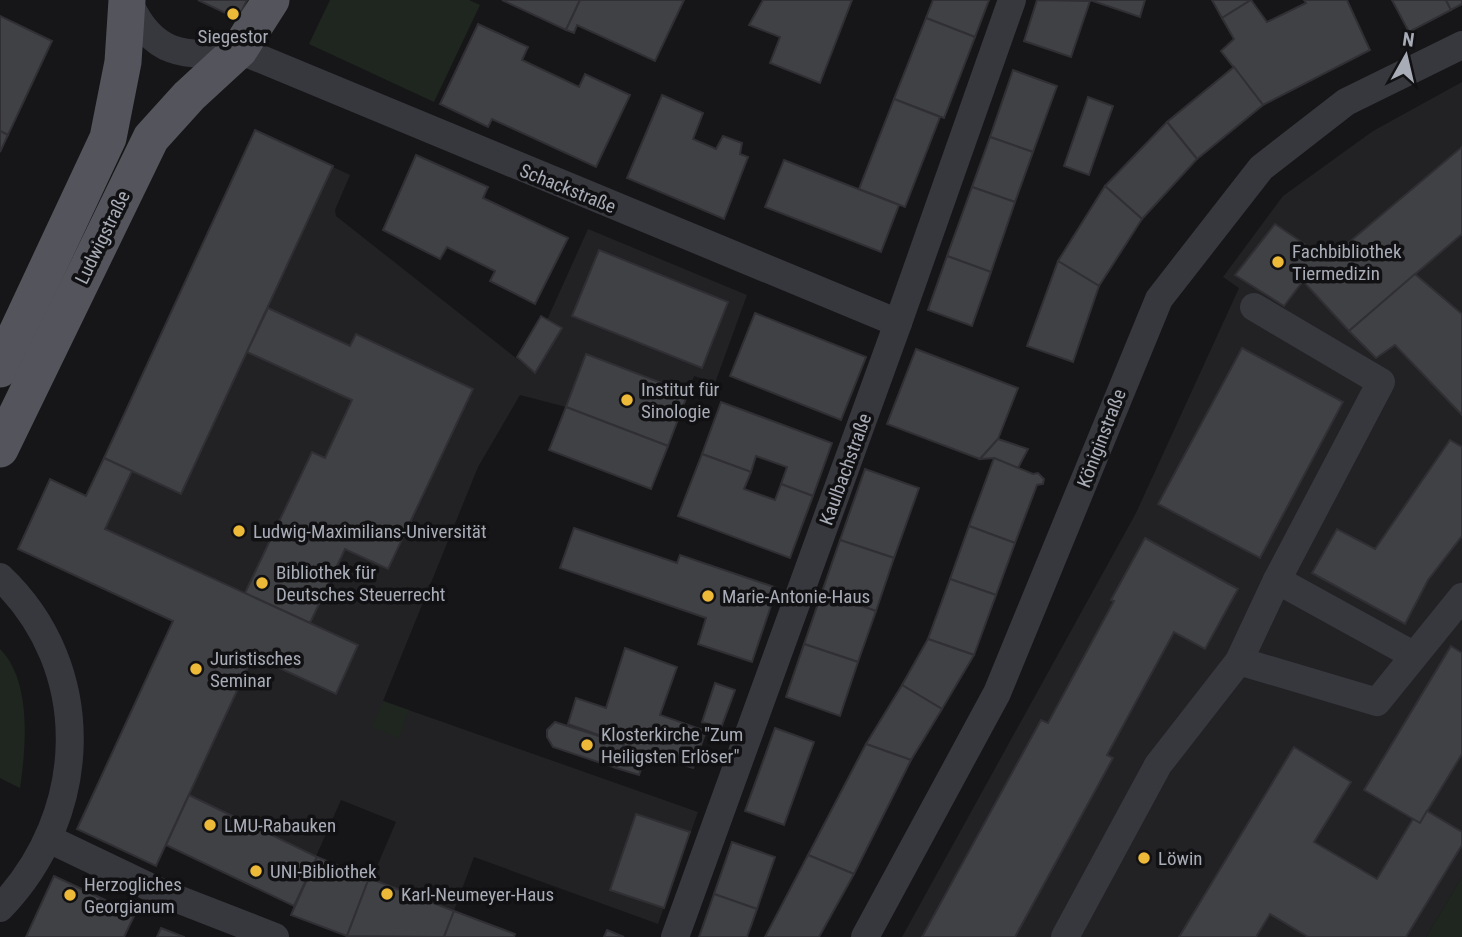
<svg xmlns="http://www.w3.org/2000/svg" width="1462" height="937" viewBox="0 0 1462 937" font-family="'Roboto Condensed',sans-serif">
<rect width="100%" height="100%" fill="#161618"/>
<g fill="#222225">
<polygon points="1462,82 1462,877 1426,937 902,937 1136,513 1239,288 1223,277 1283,196 1373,131"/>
<polygon points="255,130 350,175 335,210 336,216 535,373 562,328 547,320 588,229 747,295 715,383 694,376 668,446 566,407 520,395 478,467 383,701 698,812 658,924 474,857 444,937 347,936 396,822 341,800 294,906 166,845 156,866 77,829 173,621 18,549 50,479 86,496"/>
</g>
<g fill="#1e261f">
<polygon points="330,0 469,0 480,5 434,102 309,44"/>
<path d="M0 649C32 681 26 748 20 788L0 778Z"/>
<polygon points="383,701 409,710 399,738 372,727"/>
<polygon points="1462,877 1462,937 1426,937"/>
</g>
<g fill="#404145" stroke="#303034" stroke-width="2">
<polygon points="198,0 247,0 238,19"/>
<polygon points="502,0 580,0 566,30"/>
<polygon points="580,0 684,0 655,61 577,25 574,33 566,30"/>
<polygon points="763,0 852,0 820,83 770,63 780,37 749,25"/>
<polygon points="933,0 989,0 975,37 926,18"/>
<polygon points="1037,0 1090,1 1071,57 1024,41"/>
<polygon points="1090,0 1145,0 1140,17"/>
<polygon points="1212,0 1251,0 1222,18"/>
<polygon points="1251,0 1267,22 1306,3 1304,0 1347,0 1370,50 1263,105 1221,51 1234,39 1222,18"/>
<polygon points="1392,0 1446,0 1451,10 1409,32"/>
<polygon points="1446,0 1462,0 1462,4 1451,10"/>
<polygon points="0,16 52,41 8,135 0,131"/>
<polygon points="926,18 975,37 944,118 894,99"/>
<polygon points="478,24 528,47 522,60 579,87 585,74 630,95 596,167 492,119 488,127 440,104"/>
<polygon points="1234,67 1263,105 1197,159 1167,122"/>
<polygon points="1013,70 1057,86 1033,152 990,137"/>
<polygon points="662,95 703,113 693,139 716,149 723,136 742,143 740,154 748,157 724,219 627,178"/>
<polygon points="1088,97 1113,106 1089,175 1064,166"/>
<polygon points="894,99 940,117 905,207 859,189"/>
<polygon points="1167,122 1197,159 1142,219 1105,186"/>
<polygon points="255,130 333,166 181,494 104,458"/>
<polygon points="0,131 8,135 0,152"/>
<polygon points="990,137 1033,152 1015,202 972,187"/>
<polygon points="1462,147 1462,234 1349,331 1303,281 1284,306 1235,275 1275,224 1328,260"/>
<polygon points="416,155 488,187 483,198 568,238 535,304 490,281 495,271 447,247 440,259 383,230"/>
<polygon points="784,160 899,205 881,252 765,207"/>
<polygon points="1105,186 1142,219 1099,286 1058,261"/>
<polygon points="972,187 1015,202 991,272 947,256"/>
<polygon points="599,250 728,302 702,368 572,316"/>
<polygon points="947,256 991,272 972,326 928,310"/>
<polygon points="1058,261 1099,286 1073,362 1027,346"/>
<polygon points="1415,274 1462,314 1462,415 1395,345 1376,358 1349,331"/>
<polygon points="268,308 350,346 356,334 473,389 388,569 345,549 310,623 245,593 312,452 325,458 352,400 247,352"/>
<polygon points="755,313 866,357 841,420 730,376"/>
<polygon points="541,316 562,328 535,373 517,357"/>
<polygon points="1242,348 1343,402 1260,558 1158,504"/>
<polygon points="916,349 1018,388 998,439 980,459 887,424"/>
<polygon points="586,354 688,393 668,446 566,407"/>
<polygon points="721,402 832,443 813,496 781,484 787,467 756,456 751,472 702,454"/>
<polygon points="566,407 668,446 651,489 549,450"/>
<polygon points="998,439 1028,449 1018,468 994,458 980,459"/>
<polygon points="1450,440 1462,447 1462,536 1428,580 1405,624 1312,573 1337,529 1375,549"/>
<polygon points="702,454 751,472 744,489 775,500 781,484 813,496 790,558 678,516"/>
<polygon points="104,458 132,471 105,529 358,645 336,694 253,656 156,866 77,829 173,621 18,549 50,479 86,496"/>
<polygon points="994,458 1033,474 1038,473 1044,479 1043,484 1037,485 1015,543 969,526"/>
<polygon points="865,469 919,488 894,558 840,540"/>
<polygon points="969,526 1015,543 996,595 950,579"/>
<polygon points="574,528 677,563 680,555 777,588 752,662 698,644 706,618 560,568"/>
<polygon points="1145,538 1238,589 1205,649 1174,632 1107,755 1113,758 1015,937 922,937 1041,720 1048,723 1114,601 1111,600"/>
<polygon points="840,540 894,558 876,611 822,592"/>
<polygon points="950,579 996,595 974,655 928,639"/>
<polygon points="822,592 876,611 858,662 804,644"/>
<polygon points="928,639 974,655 942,709 902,685"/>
<polygon points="804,644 858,662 840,716 786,697"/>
<polygon points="1451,646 1462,653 1462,754 1420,823 1364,790"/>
<polygon points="625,648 677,667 660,715 706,731 693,768 647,752 639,775 616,768 624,744 568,724 576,698 606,708"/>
<polygon points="715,683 735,690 721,728 702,722"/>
<polygon points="902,685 942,709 911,760 866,744"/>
<polygon points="555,722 624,744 616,768 553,747 547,737 547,730"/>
<polygon points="775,728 814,742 784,825 745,811"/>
<polygon points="866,744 911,760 854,874 808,855"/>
<polygon points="1294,747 1351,782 1314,842 1377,879 1413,819 1420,823 1427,811 1462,832 1462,845 1406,937 1308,937 1270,914 1256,937 1179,937"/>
<polygon points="189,795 317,857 294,906 166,845"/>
<polygon points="636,814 690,832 664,908 610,890"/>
<polygon points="732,842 775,857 757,909 714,894"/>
<polygon points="808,855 854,874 819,937 765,937"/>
<polygon points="317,857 369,878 347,936 291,915"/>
<polygon points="54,876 135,914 124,937 26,937"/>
<polygon points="369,878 454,911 444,937 347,936"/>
<polygon points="714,894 757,909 747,937 699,937"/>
<polygon points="454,911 515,934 514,937 444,937"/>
<polygon points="161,928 184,937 185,937 157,937"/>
<polygon points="607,930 624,937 604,937"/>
</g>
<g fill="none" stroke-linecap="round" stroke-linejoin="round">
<g stroke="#37383d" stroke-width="28">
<path d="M128 0C151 55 185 59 239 50L898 323"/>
<polyline points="1254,307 1381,382 1277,580"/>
<path d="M0 577C96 668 90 815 0 908"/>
<polyline points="1239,661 1277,580 1413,655"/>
<polyline points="49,839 162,893 275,937"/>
<polyline points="675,937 898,323 1012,0"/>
<polyline points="865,937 997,693 1159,299 1261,168 1346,102 1462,45"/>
<polyline points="1065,937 1158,765 1239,661 1377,702 1462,597"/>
</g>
<g stroke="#53545c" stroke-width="37">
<polyline points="0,369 108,138 123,62 127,0"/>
<polyline points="0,449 151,138 189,96 239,50 271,0"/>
</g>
</g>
<g fill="#edb938" stroke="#111113" stroke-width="2.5">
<circle cx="233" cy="14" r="7"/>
<circle cx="1278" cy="262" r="7"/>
<circle cx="627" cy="400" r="7"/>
<circle cx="239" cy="531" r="7"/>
<circle cx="262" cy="583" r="7"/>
<circle cx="708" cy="596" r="7"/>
<circle cx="196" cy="669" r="7"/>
<circle cx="587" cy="745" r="7"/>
<circle cx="210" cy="825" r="7"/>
<circle cx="1144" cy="858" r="7"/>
<circle cx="256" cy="871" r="7"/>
<circle cx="387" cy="894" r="7"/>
<circle cx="70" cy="895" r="7"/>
</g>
<g text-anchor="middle" stroke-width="7" stroke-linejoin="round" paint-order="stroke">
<g font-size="19" fill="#a8acb7" stroke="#111113" text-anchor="start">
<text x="233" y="43" text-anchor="middle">Siegestor</text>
<text x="1292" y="258">Fachbibliothek<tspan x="1292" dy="22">Tiermedizin</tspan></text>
<text x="641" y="396">Institut für<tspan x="641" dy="22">Sinologie</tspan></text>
<text x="253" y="538">Ludwig-Maximilians-Universität</text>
<text x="276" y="579">Bibliothek für<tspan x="276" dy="22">Deutsches Steuerrecht</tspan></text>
<text x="722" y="603">Marie-Antonie-Haus</text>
<text x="210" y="665">Juristisches<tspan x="210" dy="22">Seminar</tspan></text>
<text x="601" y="741">Klosterkirche "Zum<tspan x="601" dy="22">Heiligsten Erlöser"</tspan></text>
<text x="224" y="832">LMU-Rabauken</text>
<text x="1158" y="865">Löwin</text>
<text x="270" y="878">UNI-Bibliothek</text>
<text x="84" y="891">Herzogliches<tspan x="84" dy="22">Georgianum</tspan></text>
<text x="401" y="901">Karl-Neumeyer-Haus</text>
</g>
<g font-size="19" fill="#a8acb7" stroke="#111113">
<text transform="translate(568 188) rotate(22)" y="7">Schackstraße</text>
<text transform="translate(102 237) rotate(-64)" y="7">Ludwigstraße</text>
<text transform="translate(1101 438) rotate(-69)" y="7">Königinstraße</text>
<text transform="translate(845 469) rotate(-70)" y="7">Kaulbachstraße</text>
</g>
</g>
<g transform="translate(1406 56) rotate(8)" stroke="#111113" stroke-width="5" paint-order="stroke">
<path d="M0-5L12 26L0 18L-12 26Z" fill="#a8acb7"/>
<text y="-10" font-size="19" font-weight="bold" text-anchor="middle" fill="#a8acb7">N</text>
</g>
</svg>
